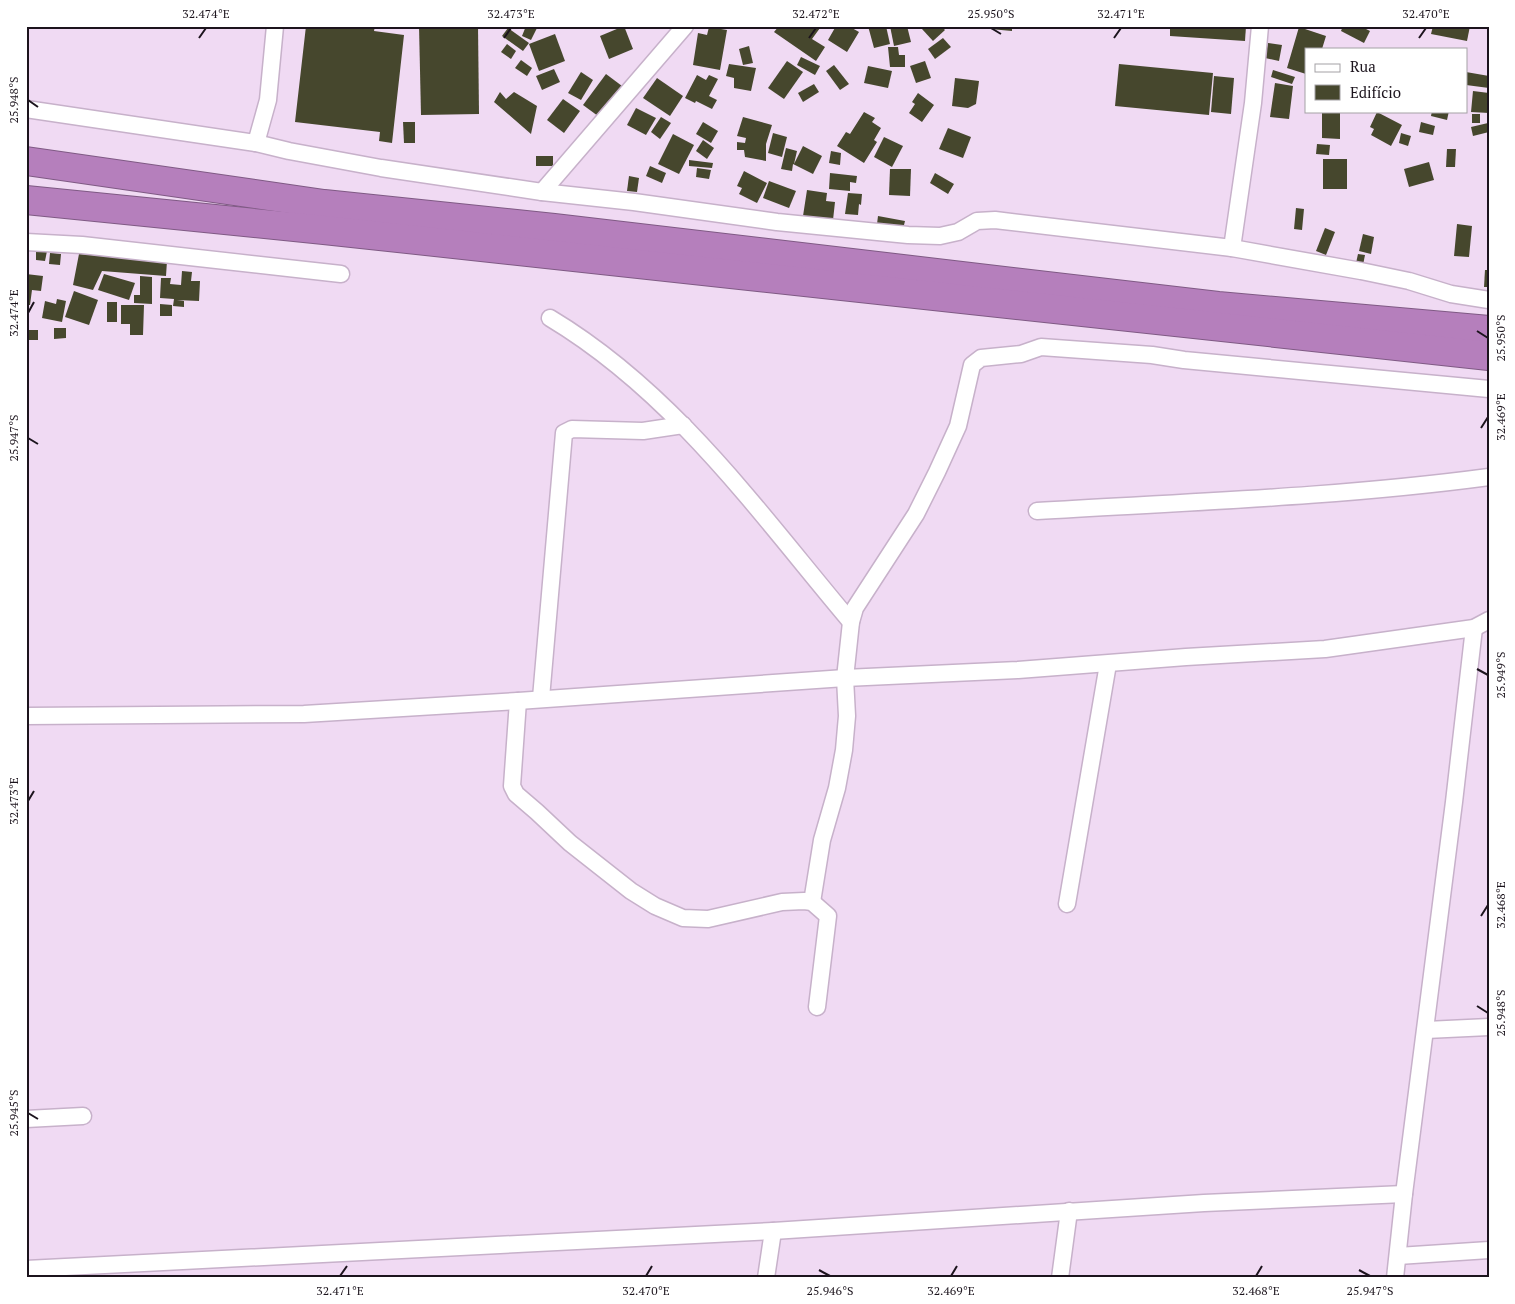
<svg xmlns="http://www.w3.org/2000/svg" width="1515" height="1304" viewBox="0 0 1515 1304" font-family="'PT Serif',serif">
<rect width="100%" height="100%" fill="#f0daf3"/>
<g fill="#46472d">
<polygon points="306,26 375,26 374,31 404,35 392,143 379,141 380,132 295,122"/>
<polygon points="419,26 478,26 479,114 421,115"/>
<polygon points="526,26 538,26 531,40 522,36"/>
<polygon points="624,26 633,49 609,59 600,36"/>
<polygon points="779,26 818,26 820,28 812,39 825,47 816,61 774,32"/>
<polygon points="836,26 852,26 852,28 859,32 847,52 828,40"/>
<polygon points="868,26 886,26 890,44 874,48"/>
<polygon points="890,26 907,26 911,42 894,46"/>
<polygon points="925,26 941,26 945,30 933,41 922,29"/>
<polygon points="990,26 1012,26 1012,31 990,29"/>
<polygon points="1170,26 1246,26 1245,41 1170,36"/>
<polygon points="1343,26 1360,26 1370,31 1364,43 1341,31"/>
<polygon points="1433,26 1470,26 1467,41 1431,34"/>
<polygon points="709,27 727,30 720,70 693,65 698,33 707,35"/>
<polygon points="1299,27 1326,36 1322,49 1306,49 1306,74 1287,68"/>
<polygon points="508,28 529,43 523,51 502,36"/>
<polygon points="555,34 565,61 539,71 529,44"/>
<polygon points="943,38 951,47 935,59 928,49"/>
<polygon points="1268,43 1282,45 1279,61 1265,58"/>
<polygon points="507,44 516,51 511,59 501,52"/>
<polygon points="749,46 753,63 743,65 739,49"/>
<polygon points="888,47 898,47 899,55 905,55 905,67 890,67"/>
<polygon points="801,57 820,66 815,75 797,65"/>
<polygon points="521,60 532,68 527,76 515,68"/>
<polygon points="787,61 803,72 784,99 768,88"/>
<polygon points="925,61 931,78 916,83 910,66"/>
<polygon points="729,64 756,68 751,91 734,88 734,78 726,76"/>
<polygon points="1119,64 1213,73 1209,115 1115,106"/>
<polygon points="834,65 849,84 840,90 826,71"/>
<polygon points="868,66 892,71 888,88 864,83"/>
<polygon points="554,69 560,82 542,90 536,76"/>
<polygon points="1273,70 1295,77 1292,84 1271,77"/>
<polygon points="581,72 593,80 581,100 568,93"/>
<polygon points="1466,72 1489,76 1489,88 1466,85"/>
<polygon points="606,74 622,86 598,116 583,105"/>
<polygon points="697,75 706,80 709,75 718,79 709,96 717,100 712,109 696,101 695,103 685,98"/>
<polygon points="1214,76 1234,78 1231,114 1211,112"/>
<polygon points="657,78 683,96 670,116 643,98"/>
<polygon points="955,78 979,81 976,104 968,108 952,106"/>
<polygon points="1275,83 1293,86 1289,119 1270,117"/>
<polygon points="814,84 819,92 803,102 798,93"/>
<polygon points="1473,91 1489,93 1489,113 1471,112"/>
<polygon points="500,92 506,99 514,92 537,106 531,134 494,102"/>
<polygon points="918,93 934,105 922,122 909,113 915,104 912,102"/>
<polygon points="563,99 580,111 564,133 547,120"/>
<polygon points="636,108 656,118 646,135 627,125"/>
<polygon points="1322,111 1340,111 1340,139 1322,138"/>
<polygon points="1432,111 1449,111 1447,120 1431,116"/>
<polygon points="864,112 875,118 872,122 881,128 874,140 877,142 864,163 837,146 846,132 850,134"/>
<polygon points="1377,112 1402,125 1391,146 1371,135 1374,129 1370,127"/>
<rect x="1472" y="114" width="8" height="9"/>
<polygon points="661,117 671,123 660,139 651,132"/>
<polygon points="743,117 772,125 766,144 766,161 745,157 744,150 737,150 737,142 745,143 746,138 737,136"/>
<polygon points="403,122 415,122 415,143 404,143"/>
<polygon points="703,122 718,131 711,143 696,134"/>
<polygon points="1421,122 1435,126 1433,135 1419,132"/>
<polygon points="1488,123 1489,132 1473,136 1471,127"/>
<polygon points="948,128 971,137 963,158 939,149"/>
<polygon points="773,133 787,137 782,157 768,153"/>
<polygon points="1401,133 1411,136 1408,146 1399,143"/>
<polygon points="673,134 694,145 679,174 658,164"/>
<polygon points="884,137 903,146 892,167 874,157"/>
<polygon points="703,140 714,148 707,159 696,151"/>
<polygon points="1317,144 1330,145 1329,155 1316,154"/>
<polygon points="803,146 822,156 813,174 793,164 792,171 781,169 786,148 797,151 794,164"/>
<polygon points="1447,149 1456,149 1455,167 1446,167"/>
<polygon points="831,151 841,153 840,165 829,163"/>
<rect x="536" y="156" width="17" height="10"/>
<rect x="1323" y="159" width="24" height="30"/>
<polygon points="689,160 713,163 712,168 689,166"/>
<polygon points="1429,162 1434,180 1409,187 1404,169"/>
<polygon points="650,166 666,173 662,183 646,176"/>
<polygon points="697,168 711,170 709,179 696,177"/>
<polygon points="890,169 911,169 910,196 889,195"/>
<polygon points="744,171 767,183 757,203 739,194 742,188 737,186"/>
<polygon points="830,173 857,176 856,183 850,182 850,191 829,189"/>
<polygon points="935,173 954,184 948,194 930,183"/>
<polygon points="629,176 639,178 637,192 627,191"/>
<polygon points="769,181 796,191 789,208 763,198"/>
<polygon points="807,190 827,193 826,201 835,202 833,220 803,216"/>
<polygon points="848,193 862,194 861,205 859,204 858,215 845,214"/>
<polygon points="1296,208 1304,209 1302,230 1294,229"/>
<polygon points="878,216 905,221 903,229 877,224"/>
<polygon points="1457,224 1472,226 1469,257 1454,256"/>
<polygon points="1325,228 1335,232 1326,255 1316,251"/>
<polygon points="1363,234 1374,237 1371,254 1359,251"/>
<polygon points="36,250 47,251 45,261 36,260"/>
<polygon points="50,253 61,254 60,265 49,264"/>
<polygon points="79,254 167,261 166,276 102,271 93,290 73,285"/>
<polygon points="1358,254 1365,255 1363,265 1356,263"/>
<polygon points="1485,270 1489,270 1489,287 1484,287"/>
<polygon points="182,271 192,272 191,281 200,281 199,301 177,300 184,301 184,307 173,306 174,299 160,298 161,278 171,278 170,284 181,285"/>
<polygon points="26,274 43,276 41,291 32,290 30,305 26,305"/>
<polygon points="104,274 135,283 129,300 98,290"/>
<polygon points="140,276 152,277 152,304 134,303 134,295 140,295"/>
<polygon points="74,291 98,300 89,325 65,317"/>
<polygon points="57,299 66,301 62,322 42,318 45,301 56,304"/>
<rect x="107" y="302" width="10" height="20"/>
<polygon points="160,304 172,305 172,316 160,316"/>
<polygon points="121,305 144,305 143,335 130,335 130,324 121,324"/>
<polygon points="54,328 66,328 66,338 54,339"/>
<rect x="29" y="330" width="9" height="10"/>
</g>
<g fill="none" stroke-linecap="round" stroke-linejoin="round">
<defs>
<g id="street">
<polyline points="26,109 256,143 289,151 381,168 542,192 634,202 777,222 908,235 940,236 958,232 977,221 995,220 1232,248 1361,271 1409,281 1451,294 1489,300"/>
<polyline points="256,143 268,100 275,26"/>
<polyline points="542,192 685,26"/>
<polyline points="26,242 82,245 341,274"/>
<polyline points="1232,248 1253,103 1260,26"/>
<path d="M550 318C675 393 759 513 851 622"/>
<path d="M1037 511C1188 502 1339 497 1489 477"/>
<polyline points="541,698 564,433 572,429 643,431 683,425"/>
<polyline points="518,701 512,786 516,794 537,812 570,843 631,891 655,906 683,918 708,919 782,902 804,901 812,902 828,916 817,1007"/>
<polyline points="26,716 304,714 518,701 845,678 1018,670 1186,657 1325,649 1474,628 1489,620"/>
<polyline points="812,902 822,840 837,788 844,750 847,716 845,678 851,622 855,608 916,514 937,472 958,426 972,365 981,358 1021,354 1041,347 1152,355 1184,360 1489,389"/>
<polyline points="1067,904 1108,664"/>
<polyline points="1426,1030 1489,1027"/>
<polyline points="26,1119 83,1116"/>
<polyline points="1398,1256 1489,1250"/>
<polyline points="26,1269 773,1231 1204,1203 1404,1194"/>
<polyline points="766,1278 773,1231"/>
<polyline points="1060,1278 1069,1211"/>
<polyline points="1395,1278 1404,1194 1454,802 1474,628"/>
</g>
<g id="highway">
<polyline points="26,161 324,204 554,228 1218,306 1489,330"/>
<polyline points="26,200 324,230 1489,356"/>
</g>
</defs>
<use href="#street" stroke="#c7b1ca" stroke-width="19"/>
<use href="#highway" stroke="#7f5a84" stroke-width="30"/>
<use href="#street" stroke="#fff" stroke-width="16"/>
<use href="#highway" stroke="#b57fbc" stroke-width="28"/>
</g>
<path fill="none" stroke="#1c141d" stroke-width="2" d="M991 28 1001 34M199 38 206 28M504 38 511 28M809 38 816 28M1114 38 1121 28M1419 38 1426 28M28 100 38 107M28 313 34 302M1477 331 1488 338M1481 428 1488 417M28 438 38 444M1477 669 1488 675M28 801 34 791M1481 916 1488 905M1477 1006 1488 1013M28 1113 38 1119M819 1270 830 1276M1359 1270 1370 1276M340 1276 347 1266M646 1276 652 1266M951 1276 957 1266M1256 1276 1262 1266"/>
<rect width="1515" height="1304" fill="none" stroke="#ffffff" stroke-width="55"/>
<rect x="1305" y="48" width="162" height="65" fill="#ffffff" stroke="#a4a1a5"/>
<rect x="1315" y="64" width="25" height="8" fill="#ffffff" stroke="#a4a1a5"/>
<text x="1350" y="72" font-size="15" fill="#1c141d">Rua</text>
<rect x="1315" y="85" width="25" height="15" fill="#46472d" stroke="#a4a1a5"/>
<text x="1350" y="98" font-size="15" fill="#1c141d">Edifício</text>
<rect x="28" y="28" width="1460" height="1248" fill="none" stroke="#1c141d" stroke-width="2"/>
<g font-size="12" text-anchor="middle" fill="#1c141d">
<text x="206" y="18">32.474°E</text>
<text x="511" y="18">32.473°E</text>
<text x="816" y="18">32.472°E</text>
<text x="991" y="18">25.950°S</text>
<text x="1121" y="18">32.471°E</text>
<text x="1426" y="18">32.470°E</text>
<text transform="translate(14 100) rotate(-90)" y="4">25.948°S</text>
<text transform="translate(14 313) rotate(-90)" y="4">32.474°E</text>
<text transform="translate(1501 338) rotate(-90)" y="4">25.950°S</text>
<text transform="translate(1501 417) rotate(-90)" y="4">32.469°E</text>
<text transform="translate(14 438) rotate(-90)" y="4">25.947°S</text>
<text transform="translate(1501 675) rotate(-90)" y="4">25.949°S</text>
<text transform="translate(14 801) rotate(-90)" y="4">32.473°E</text>
<text transform="translate(1501 905) rotate(-90)" y="4">32.468°E</text>
<text transform="translate(1501 1013) rotate(-90)" y="4">25.948°S</text>
<text transform="translate(14 1113) rotate(-90)" y="4">25.945°S</text>
<text x="340" y="1295">32.471°E</text>
<text x="646" y="1295">32.470°E</text>
<text x="830" y="1295">25.946°S</text>
<text x="951" y="1295">32.469°E</text>
<text x="1256" y="1295">32.468°E</text>
<text x="1370" y="1295">25.947°S</text>
</g>
</svg>
